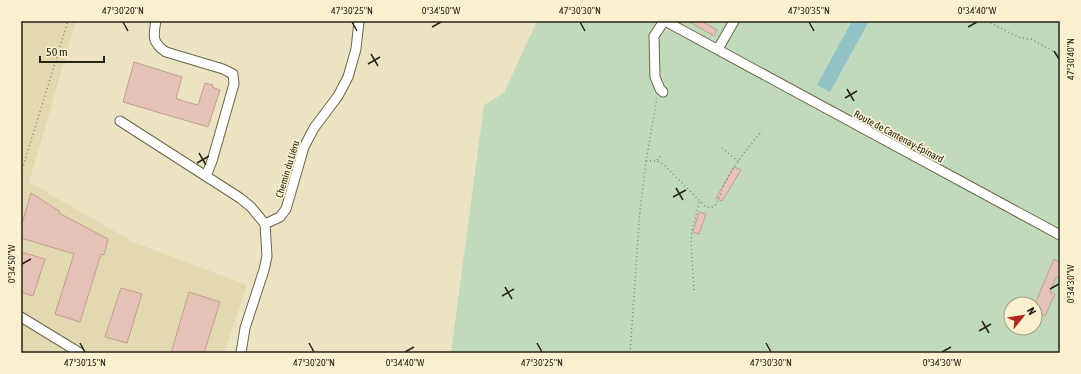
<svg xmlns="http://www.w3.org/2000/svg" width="1081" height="374" viewBox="0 0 1081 374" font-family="'Asap Condensed',sans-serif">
<rect width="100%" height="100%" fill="#ebe3c2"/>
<polygon fill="#e3d9b1" points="21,21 76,21 29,182 133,242 247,285 224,353 21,353"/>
<path fill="#c1dabc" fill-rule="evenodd" d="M537 21H1060V353H451L484 105 504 93ZM1011 304H1035V328H1011Z"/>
<polygon fill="#92c3c6" points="852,21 869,21 830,92 817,85"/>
<g fill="#e6c3b6" stroke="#c19f92">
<polygon points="688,21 701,21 717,30 714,36"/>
<polygon points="134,62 182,77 176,98 183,101 198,105 205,83 213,85 212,87 220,90 208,127 123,102"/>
<polygon points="734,167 741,170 722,201 716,198"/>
<polygon points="31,193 59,211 59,213 108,239 104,255 101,254 80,322 55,314 74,254 21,238 21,227"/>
<polygon points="699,212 706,214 699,234 693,232"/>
<polygon points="21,252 45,259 33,296 21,292"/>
<polygon points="1054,259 1060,262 1060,279 1056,277 1050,292 1055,294 1045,316 1040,313 1035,325 1035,304"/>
<polygon points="121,288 142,294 127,343 105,337"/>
<polygon points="189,292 220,302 204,353 171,353"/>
</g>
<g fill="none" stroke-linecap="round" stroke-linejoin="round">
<defs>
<g id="minor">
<path d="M156 21C153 36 152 43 166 52L223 69 233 74 234 84 212 161 206 176"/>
<polyline points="665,21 1060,235"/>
<polyline points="718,49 734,21"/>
<polyline points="663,92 660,89 655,77 654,36 664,21"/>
<polyline points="120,121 240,198 251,207 265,224"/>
<polyline points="21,317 80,353"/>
<polyline points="241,353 245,328 264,270 267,256 265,224 280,217 286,209 304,147 314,128 338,96 348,77 356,49 359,21"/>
</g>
</defs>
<use href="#minor" stroke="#6c6548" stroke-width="11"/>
<g stroke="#8c866f" stroke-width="1.5" stroke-dasharray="1 3" stroke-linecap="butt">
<polyline points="987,21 1014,35 1021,38 1031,39 1060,55"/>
<polyline points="722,148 738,161"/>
<polyline points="657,160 661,156"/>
<path d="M646 161H657L663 164 705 206C709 208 713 208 716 204 720 197 723 186 727 179 737 161 749 146 762 131"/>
<polyline points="21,173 68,21"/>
<polyline points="694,290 691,240 692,230 700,200"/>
<polyline points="630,353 640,210 646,161 657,98"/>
</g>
<use href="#minor" stroke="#fff" stroke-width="9"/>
</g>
<path fill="none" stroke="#262317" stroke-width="1.5" d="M123 22 128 31M352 22 357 31M580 22 585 31M809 22 814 31M432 27 441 22M968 27 977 22M1054 51 1059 59M371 54 378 66M368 64 380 57M847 89 854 101M845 98 857 91M199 153 206 165M197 163 209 156M676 188 683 200M673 197 686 190M22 264 31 259M505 287 512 299M1050 289 1059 284M502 296 514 289M982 321 989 333M979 331 991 324M80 343 85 352M309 343 314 352M537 343 542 352M766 343 771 352M405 352 414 347M942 352 951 347"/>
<g text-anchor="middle" stroke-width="3.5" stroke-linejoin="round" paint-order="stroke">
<g font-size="10" fill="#262317" stroke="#f8f0cf">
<text transform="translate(899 136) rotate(28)" y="4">Route de Cantenay-Épinard</text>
<text transform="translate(287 169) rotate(-73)" y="4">Chemin du Liéru</text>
</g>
</g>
<rect width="1081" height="374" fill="none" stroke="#f8f0cf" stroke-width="44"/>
<g transform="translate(1023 316) rotate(60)"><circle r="19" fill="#f8f0cf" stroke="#a49e85"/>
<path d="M0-3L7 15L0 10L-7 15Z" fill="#b5261f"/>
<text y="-6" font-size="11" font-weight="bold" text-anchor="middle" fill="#262317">N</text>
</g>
<path d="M40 56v6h64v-6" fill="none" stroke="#262317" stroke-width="2"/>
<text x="46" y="56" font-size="12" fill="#262317" stroke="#f8f0cf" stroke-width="3" paint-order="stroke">50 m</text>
<rect x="22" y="22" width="1037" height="330" fill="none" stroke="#262317" stroke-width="1.5"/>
<g font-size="10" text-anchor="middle" fill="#262317">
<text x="123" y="14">47°30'20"N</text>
<text x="352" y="14">47°30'25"N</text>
<text x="441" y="14">0°34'50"W</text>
<text x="580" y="14">47°30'30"N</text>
<text x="809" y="14">47°30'35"N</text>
<text x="977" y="14">0°34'40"W</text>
<text transform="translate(1070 59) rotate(-90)" y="4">47°30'40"N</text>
<text transform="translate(11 264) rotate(-90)" y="4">0°34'50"W</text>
<text transform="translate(1070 284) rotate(-90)" y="4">0°34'30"W</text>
<text x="85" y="366">47°30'15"N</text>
<text x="314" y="366">47°30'20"N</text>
<text x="405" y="366">0°34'40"W</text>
<text x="542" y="366">47°30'25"N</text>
<text x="771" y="366">47°30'30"N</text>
<text x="942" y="366">0°34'30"W</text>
</g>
</svg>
